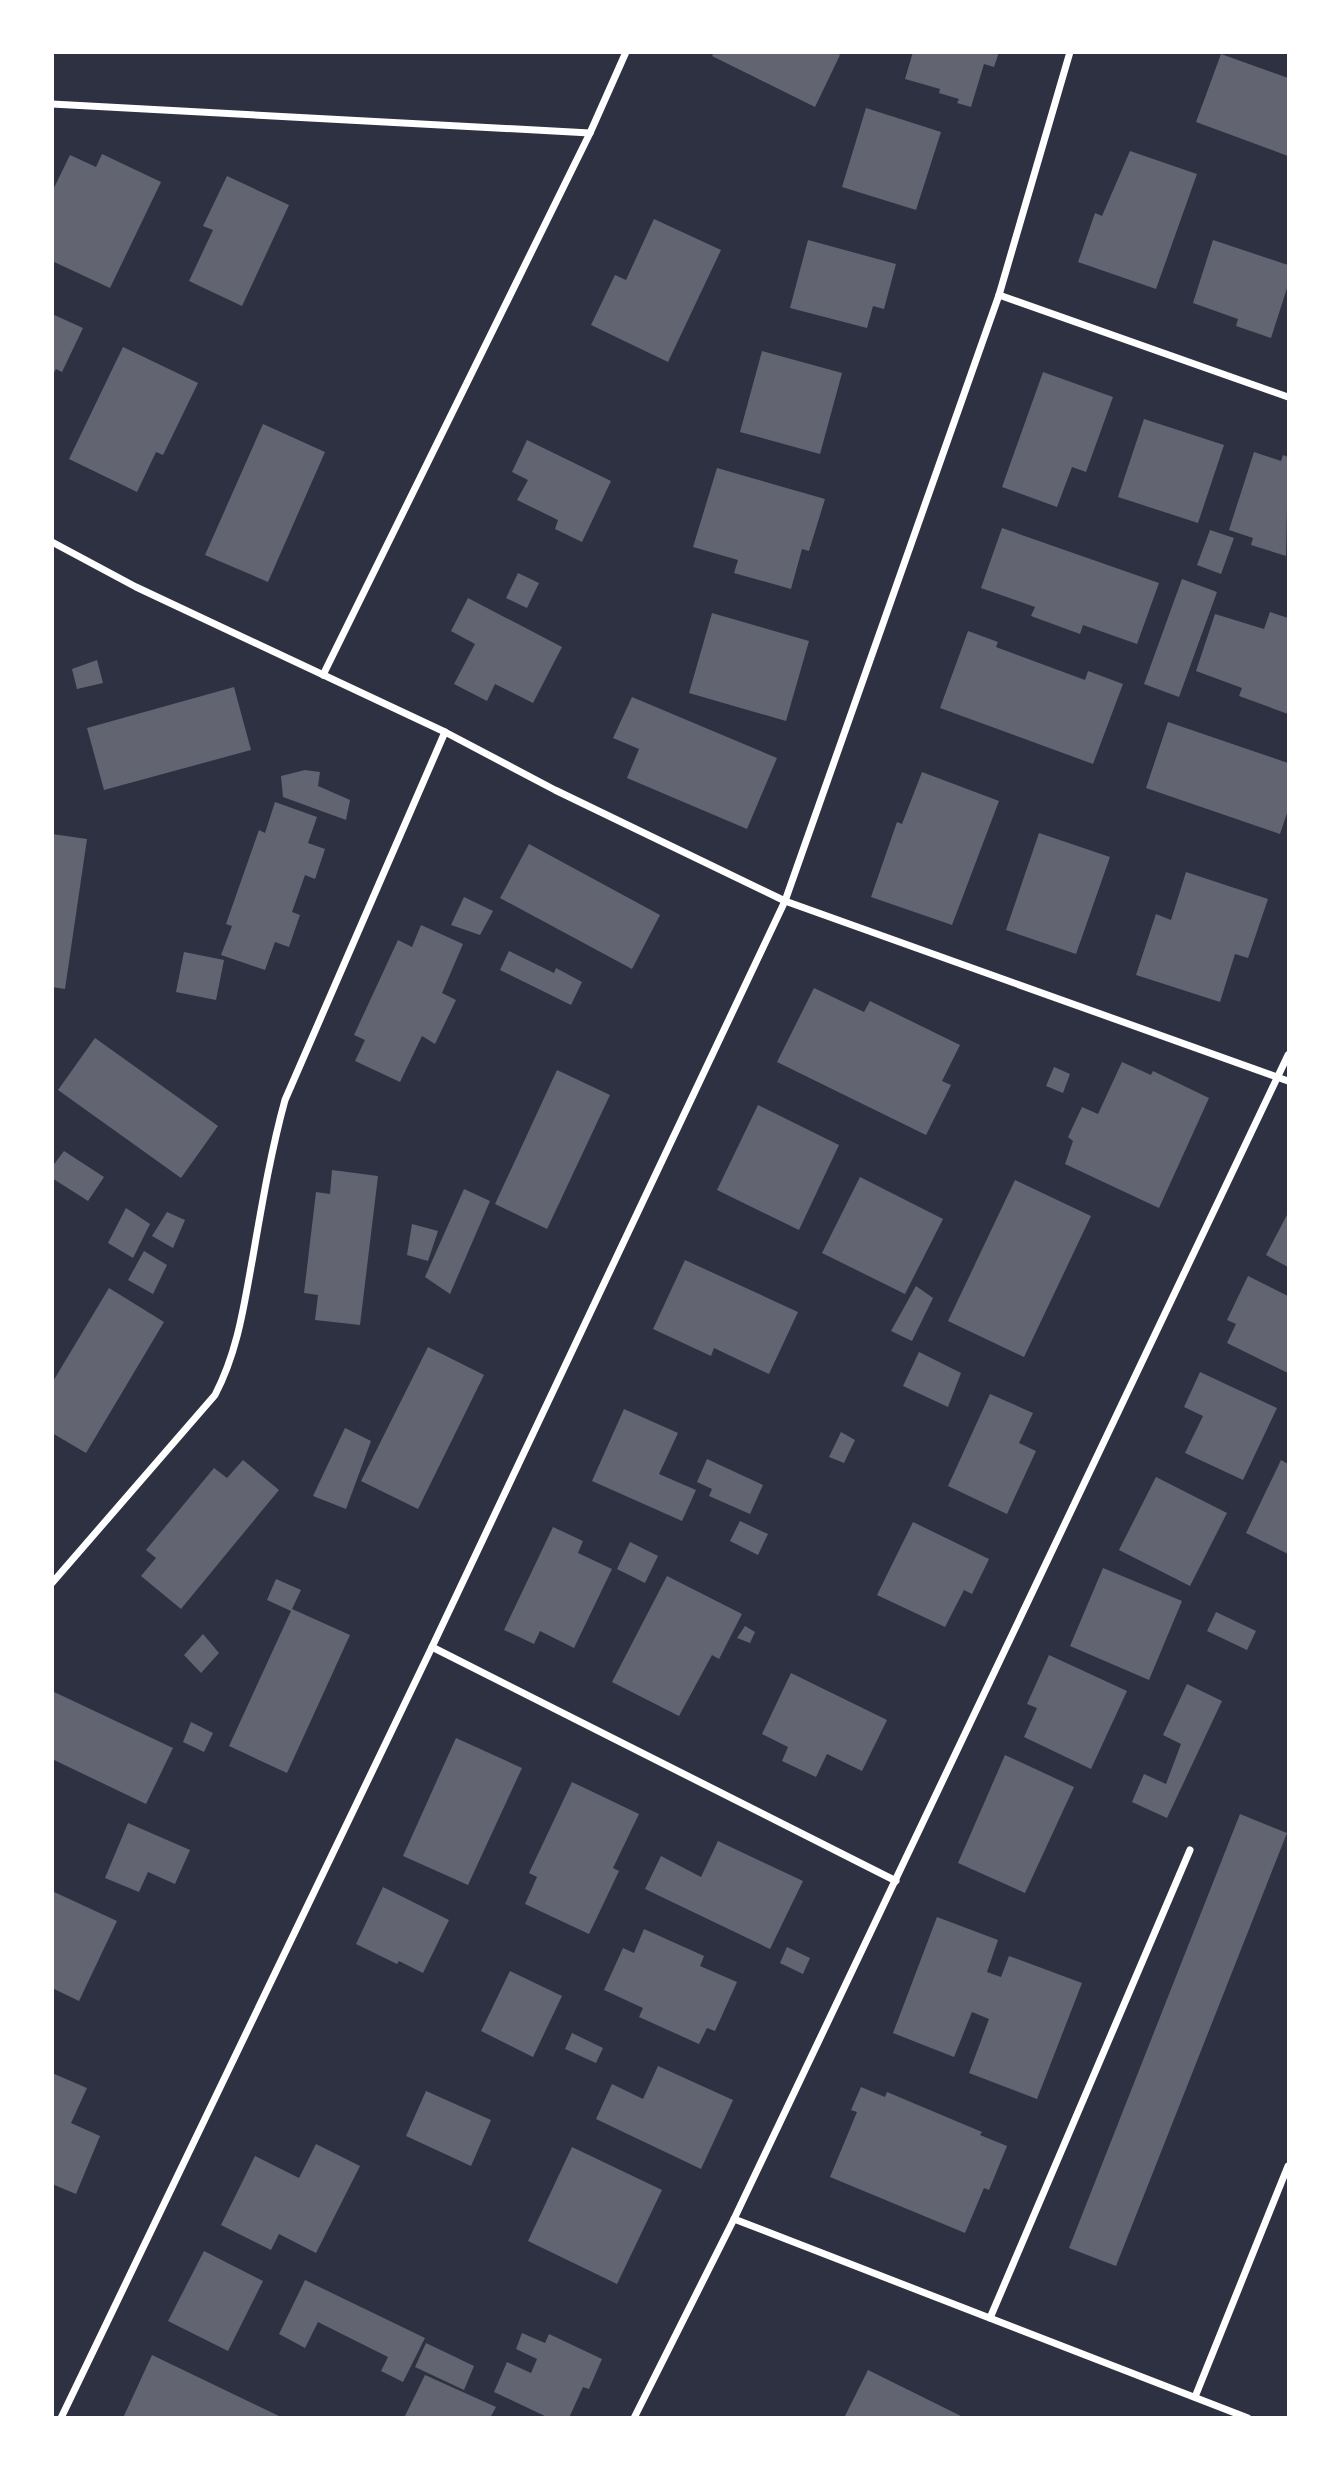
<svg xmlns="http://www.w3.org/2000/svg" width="1341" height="2470" viewBox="0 0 1341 2470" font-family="Overpass,sans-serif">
<rect width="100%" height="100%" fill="#2d3142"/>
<g fill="#626471">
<polygon points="714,52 836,52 840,55 815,107 712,56"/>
<polygon points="913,52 999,52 994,67 984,64 971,107 957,103 959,99 939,93 940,89 905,79"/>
<polygon points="1221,54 1288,78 1288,156 1196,122"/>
<polygon points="866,108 941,132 916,210 842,187"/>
<polygon points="1130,151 1197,174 1156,289 1078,262 1095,213 1102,216"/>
<polygon points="102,154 161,182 110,288 52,261 52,192 70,155 96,167"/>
<polygon points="227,176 289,205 242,306 189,281 213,230 203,226"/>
<polygon points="654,219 721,250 668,362 591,325 615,275 626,280"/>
<polygon points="808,240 896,264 884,309 873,306 867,328 790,308"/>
<polygon points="1213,240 1288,265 1288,285 1271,338 1236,326 1238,319 1193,303"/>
<polygon points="52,314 83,328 62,372 56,369 52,376"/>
<polygon points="123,347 198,383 163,455 156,452 137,492 69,459"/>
<polygon points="762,351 842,373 820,454 740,432"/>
<polygon points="1043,372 1113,397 1086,472 1072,467 1057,507 1002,487"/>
<polygon points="1144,419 1224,445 1198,523 1118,497"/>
<polygon points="263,424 325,452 268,582 205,555"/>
<polygon points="527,440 611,481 582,542 555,529 558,520 517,500 528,480 512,472"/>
<polygon points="1254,452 1281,461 1283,455 1288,457 1286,556 1251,545 1253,538 1229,530"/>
<polygon points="717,468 825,499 809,551 802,549 791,589 734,573 738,560 693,547"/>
<polygon points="1002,528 1159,583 1137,644 1083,625 1080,634 1031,616 1035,607 981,588"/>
<polygon points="1210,530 1234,538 1221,574 1197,565"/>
<polygon points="518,573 539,583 527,608 506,598"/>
<polygon points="1182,579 1217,592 1179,697 1144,684"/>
<polygon points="468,598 562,647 533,703 495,684 487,701 454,684 475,644 451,631"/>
<polygon points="1270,612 1288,618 1288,714 1239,696 1242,688 1196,671 1215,614 1264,629"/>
<polygon points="712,613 809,641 786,721 689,693"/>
<polygon points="968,631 998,642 996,647 1085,680 1088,671 1123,684 1093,764 940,708"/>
<polygon points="97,660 103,683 77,689 72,669"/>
<polygon points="234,687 251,750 104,790 87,728"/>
<polygon points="632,697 777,758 747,829 627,778 639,749 613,738"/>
<polygon points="1168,722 1288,763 1288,810 1280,834 1146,788"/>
<polygon points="305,770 320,772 318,786 350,800 346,820 283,797 281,776"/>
<polygon points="922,772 999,801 952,925 871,897 897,822 902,824"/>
<polygon points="275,802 317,817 308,843 325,849 315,879 305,875 292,912 300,915 289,947 275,942 265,970 221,955 232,926 226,924 259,830 265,833"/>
<polygon points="1039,833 1110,857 1076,954 1006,930"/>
<polygon points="52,834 87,839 65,989 52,987"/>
<polygon points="529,844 660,915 632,969 500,898"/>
<polygon points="1186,872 1268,899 1248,958 1235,954 1220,1002 1136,975 1156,914 1171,920"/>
<polygon points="464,897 493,911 480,935 451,925"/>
<polygon points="421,925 463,944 442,993 456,1000 435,1044 422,1036 400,1082 355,1061 365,1040 354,1035 398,940 412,947"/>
<polygon points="509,951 554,973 556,968 582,982 571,1005 500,970"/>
<polygon points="184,952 224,960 216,1000 176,992"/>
<polygon points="814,988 864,1012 870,1001 960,1045 942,1081 951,1085 926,1135 777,1062"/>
<polygon points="95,1038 218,1126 181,1178 58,1090"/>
<polygon points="1122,1062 1151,1075 1153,1071 1209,1098 1159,1208 1065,1164 1073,1141 1068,1137 1082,1107 1098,1114"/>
<polygon points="1054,1067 1070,1074 1063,1093 1046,1086"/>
<polygon points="557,1070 610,1095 547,1229 495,1204"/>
<polygon points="758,1105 839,1145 799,1230 717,1190"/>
<polygon points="64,1151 104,1177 88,1201 52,1178 52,1167"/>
<polygon points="332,1170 378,1176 360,1325 315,1320 318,1295 304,1293 316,1192 330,1194"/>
<polygon points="860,1177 943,1219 905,1294 822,1253"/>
<polygon points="1015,1180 1091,1216 1024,1357 948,1321"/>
<polygon points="464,1189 490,1201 450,1294 425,1277"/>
<polygon points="126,1208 150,1224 133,1258 108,1243"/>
<polygon points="167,1212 185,1220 173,1248 152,1236"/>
<polygon points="1288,1213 1288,1267 1266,1255"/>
<polygon points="412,1224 438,1231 428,1261 407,1255"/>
<polygon points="144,1251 167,1265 153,1294 128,1280"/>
<polygon points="685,1260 798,1312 769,1374 714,1348 711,1356 653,1329"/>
<polygon points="1248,1276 1288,1296 1288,1373 1227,1343 1236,1324 1227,1320"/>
<polygon points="916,1286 933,1298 912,1341 891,1331"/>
<polygon points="109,1288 164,1322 86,1453 52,1433 52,1383"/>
<polygon points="428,1347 484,1375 418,1509 361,1481"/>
<polygon points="919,1352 961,1373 948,1407 903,1386"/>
<polygon points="1200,1372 1277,1408 1243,1480 1185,1453 1203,1416 1184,1407"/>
<polygon points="990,1394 1033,1413 1019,1443 1036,1451 1007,1514 948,1486"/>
<polygon points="624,1409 678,1433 659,1474 696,1490 682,1521 592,1481"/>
<polygon points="345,1428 371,1441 346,1509 313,1496"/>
<polygon points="841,1432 855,1440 844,1463 829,1457"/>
<polygon points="707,1459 763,1485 750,1514 709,1496 712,1489 697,1482"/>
<polygon points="243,1460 279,1490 181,1609 141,1576 156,1558 146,1550 214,1468 227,1478"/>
<polygon points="1281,1460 1288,1464 1288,1554 1246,1533"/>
<polygon points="1156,1477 1227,1513 1190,1586 1119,1550"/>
<polygon points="740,1521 768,1534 758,1555 730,1541"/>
<polygon points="913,1522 989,1559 972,1594 964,1590 945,1627 877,1595"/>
<polygon points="553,1527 583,1541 578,1553 612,1569 574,1648 540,1631 534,1644 504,1630"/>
<polygon points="630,1542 658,1556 645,1583 617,1569"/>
<polygon points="1103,1568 1182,1601 1149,1680 1070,1646"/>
<polygon points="667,1576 742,1614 719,1659 712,1655 679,1716 612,1682"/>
<polygon points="276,1579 301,1590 292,1609 350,1635 287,1773 229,1746 291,1611 267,1600"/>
<polygon points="1216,1612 1256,1631 1247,1650 1207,1631"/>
<polygon points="745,1626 755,1632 750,1643 737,1638"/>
<polygon points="203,1634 219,1653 201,1673 184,1655"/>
<polygon points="1049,1655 1127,1691 1091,1769 1024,1737 1037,1708 1027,1704"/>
<polygon points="791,1673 887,1720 862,1771 827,1754 816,1777 782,1761 788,1747 762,1734"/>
<polygon points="1187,1684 1222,1701 1167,1818 1132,1802 1144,1774 1166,1784 1181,1744 1163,1735"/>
<polygon points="52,1691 173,1748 146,1804 52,1759"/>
<polygon points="191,1722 213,1733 204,1752 183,1742"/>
<polygon points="456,1738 522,1768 468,1885 403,1856"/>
<polygon points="1005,1755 1074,1787 1025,1893 958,1863"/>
<polygon points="572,1782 639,1814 613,1868 619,1871 589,1934 525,1904 537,1877 529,1873"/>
<polygon points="1240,1814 1287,1833 1116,2266 1069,2248"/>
<polygon points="128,1823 190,1850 175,1884 148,1872 139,1892 105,1878"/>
<polygon points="718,1841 803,1881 770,1949 645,1889 661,1856 701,1877"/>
<polygon points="383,1887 449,1920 423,1973 399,1961 397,1964 356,1944"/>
<polygon points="52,1891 117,1921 79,2001 52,1988"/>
<polygon points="937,1917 998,1940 987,1972 1001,1977 1009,1956 1082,1983 1037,2099 969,2073 989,2019 972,2012 954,2057 893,2033"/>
<polygon points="644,1929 704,1956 700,1966 737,1982 715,2031 707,2028 699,2044 639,2017 643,2008 604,1990 623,1948 634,1953"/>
<polygon points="787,1947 810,1958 803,1974 780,1963"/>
<polygon points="510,1971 562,1996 533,2057 481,2031"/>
<polygon points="572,2033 603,2048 596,2063 565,2049"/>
<polygon points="658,2066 733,2100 701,2169 596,2119 612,2084 643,2099"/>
<polygon points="52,2073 87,2088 71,2123 100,2136 76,2194 52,2184"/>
<polygon points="861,2087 885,2097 887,2092 982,2132 980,2135 1007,2146 989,2190 984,2188 965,2233 830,2177 857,2112 851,2110"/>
<polygon points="426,2091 491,2120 471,2166 406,2136"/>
<polygon points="316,2144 360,2166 316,2253 279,2234 271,2250 221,2225 255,2156 299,2178"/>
<polygon points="572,2147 662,2190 617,2284 528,2241"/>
<polygon points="204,2251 263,2281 228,2351 168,2321"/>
<polygon points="305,2280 425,2338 403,2382 381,2371 388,2357 318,2322 305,2348 279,2334"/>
<polygon points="522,2333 545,2343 549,2334 602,2359 589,2389 583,2387 569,2418 549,2418 494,2392 507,2362 531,2373 537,2359 516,2349"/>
<polygon points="426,2343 474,2366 464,2390 415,2367"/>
<polygon points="152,2355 283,2418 123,2418"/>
<polygon points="868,2370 965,2418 844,2418"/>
<polygon points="425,2375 496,2407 490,2418 404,2418"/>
</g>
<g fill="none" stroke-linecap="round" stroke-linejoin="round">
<g stroke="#fff" stroke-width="7">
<polyline points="52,104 590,133 626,52"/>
<polyline points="999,295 1288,397"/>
<polyline points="52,542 136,587 445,732 555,790 785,901 1288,1081"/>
<polyline points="323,675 590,133"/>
<path d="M52 1583 215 1395C238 1351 244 1305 253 1256 262 1204 271 1151 285 1100L445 732"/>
<polyline points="432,1647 896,1881"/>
<polyline points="734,2219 1248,2418"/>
<polyline points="990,2318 1190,1850"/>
<polyline points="1195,2397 1288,2166"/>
<polyline points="61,2418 432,1647 785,901 999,295 1070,52"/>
<polyline points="634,2418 734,2219 1288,1055"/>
</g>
</g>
<rect width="1341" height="2470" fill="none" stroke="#ffffff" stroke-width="108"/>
</svg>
